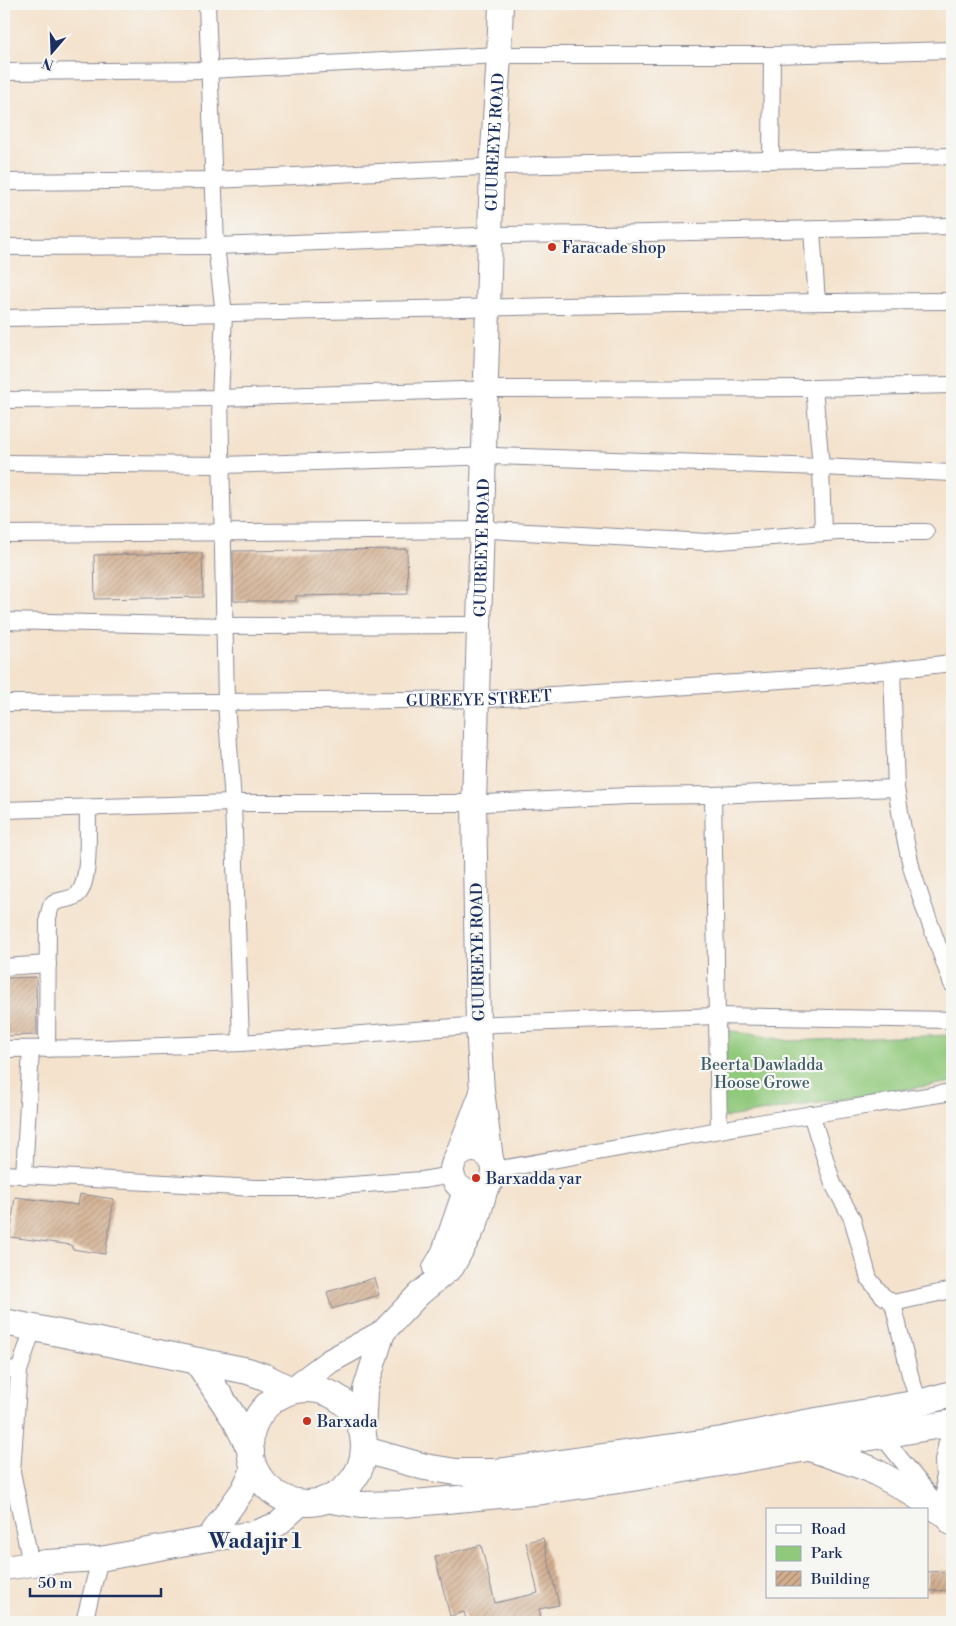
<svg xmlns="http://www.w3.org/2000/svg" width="956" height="1626" viewBox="0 0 956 1626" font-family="'Libre Bodoni',serif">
<defs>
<pattern id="building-hatch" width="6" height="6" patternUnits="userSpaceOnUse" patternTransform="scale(1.25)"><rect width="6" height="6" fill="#d2ad8d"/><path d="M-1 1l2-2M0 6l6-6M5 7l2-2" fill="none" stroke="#aa8d76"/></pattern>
</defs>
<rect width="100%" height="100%" fill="#f6f6f2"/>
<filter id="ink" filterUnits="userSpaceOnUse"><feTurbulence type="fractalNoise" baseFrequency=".02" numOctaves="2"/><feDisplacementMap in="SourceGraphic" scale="10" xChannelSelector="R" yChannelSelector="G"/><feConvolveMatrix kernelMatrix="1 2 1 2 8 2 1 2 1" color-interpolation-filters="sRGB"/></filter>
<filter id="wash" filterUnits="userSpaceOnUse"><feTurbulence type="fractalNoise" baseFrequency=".0096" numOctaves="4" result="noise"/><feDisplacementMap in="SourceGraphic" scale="20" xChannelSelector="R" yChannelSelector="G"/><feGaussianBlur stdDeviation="1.12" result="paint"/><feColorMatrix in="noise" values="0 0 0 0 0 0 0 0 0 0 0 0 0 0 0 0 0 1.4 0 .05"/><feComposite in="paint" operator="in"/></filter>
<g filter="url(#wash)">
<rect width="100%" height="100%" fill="#f4e2cc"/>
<polygon fill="#91c97c" stroke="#567c6d" points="727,1030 790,1041 952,1035 952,1082 721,1118"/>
<g id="blocks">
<g fill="url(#building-hatch)">
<polygon points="407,549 408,594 296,596 296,601 234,601 233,551"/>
<polygon points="202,553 203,597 95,599 94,555"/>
<polygon points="36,977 37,1035 4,1036 4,978"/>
<polygon points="80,1194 114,1199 105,1254 72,1249 72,1245 10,1237 15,1197 78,1205"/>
<polygon points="374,1278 379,1295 332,1309 327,1292"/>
<polygon points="543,1538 559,1605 539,1609 542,1622 467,1622 464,1612 450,1616 435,1557 481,1545 495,1603 538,1593 526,1542"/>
<polygon points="951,1571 952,1590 927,1591 927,1572"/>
</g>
</g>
</g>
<g filter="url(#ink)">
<use href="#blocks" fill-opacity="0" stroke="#888895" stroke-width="1"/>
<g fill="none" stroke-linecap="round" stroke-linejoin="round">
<defs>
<g id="street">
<polyline points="207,4 216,246 224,314 220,398 226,702 233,803 241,1043"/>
<polyline points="4,72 210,70 499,55 772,55 952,50"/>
<polyline points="771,160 772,55"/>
<polyline points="4,182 213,180 502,166 952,156"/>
<polyline points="812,230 817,302"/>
<polyline points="4,247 216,246 501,235 604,234 952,226"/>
<path d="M4 318C320 311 636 303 952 301"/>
<polyline points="814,388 821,467 823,532"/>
<polyline points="4,400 220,398 494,389 814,388 952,385"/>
<polyline points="4,463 222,465 495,456 821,467 952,473"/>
<polyline points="4,534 491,530 706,542 838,532 926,532"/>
<polyline points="4,621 225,626 479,625"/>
<polyline points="892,670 896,788 903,829 912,870 924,907 952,984"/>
<path id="s1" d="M4 703 226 702 489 699 827 677 952 663"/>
<polyline points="713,795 719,1130"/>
<polyline points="4,810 233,803 485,803 628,796 713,795 896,788"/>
<polyline points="4,967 48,964"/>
<polyline points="4,1049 109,1048 241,1043 495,1024 717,1016 952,1020"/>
<path d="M47 1049 48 918C49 914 50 909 51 906 58 897 72 902 79 893 91 877 87 829 88 808"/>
<polyline points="811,1114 833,1184 852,1218 869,1279 883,1296 893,1303 952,1290"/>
<polyline points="495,1170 770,1121 952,1092"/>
<polyline points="4,1174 255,1188 310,1188 422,1180 452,1175"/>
<polyline points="24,1176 31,1049"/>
<polyline points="893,1303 910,1375 919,1403"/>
<polyline points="4,1368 19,1371"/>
<polyline points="880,1430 882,1436 932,1498"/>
<polyline points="31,1564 12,1472 19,1371 33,1328"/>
<polyline points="84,1622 100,1559"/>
</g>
<g id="secondary">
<circle cx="473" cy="1171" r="21"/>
<polyline points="456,1158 482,1093"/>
<path id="s2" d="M491 1159 482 1091 478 1025 474 803 492 166 499 55 501 4"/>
<polyline points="435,1268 444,1252 465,1191"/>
<polyline points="291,1390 330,1361 383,1332 419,1294 452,1267 476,1223 486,1188"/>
<polyline points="363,1433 365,1390 383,1332"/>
<polyline points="208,1539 243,1490 254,1468"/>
<polyline points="4,1568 46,1562 100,1559 208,1539 252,1534 278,1524 302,1502"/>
</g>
<g id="primary">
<polyline points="4,1322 248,1371 265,1377 291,1390"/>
<polyline points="197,1361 236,1421 251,1451"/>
<circle cx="307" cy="1446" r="57"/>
<polyline points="813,1449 870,1469 901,1486 944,1513"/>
<polyline points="365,1450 425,1467 456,1472 497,1472 722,1440 805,1423 919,1403 952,1394"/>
<polyline points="326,1499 361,1505 404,1504 543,1491 632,1478 952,1423"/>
<polyline points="952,1522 948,1461 952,1443"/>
</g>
</defs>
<use href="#street" stroke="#888895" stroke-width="18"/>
<use href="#secondary" stroke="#888895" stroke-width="26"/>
<use href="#primary" stroke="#888895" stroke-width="28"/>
<use href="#street" stroke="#fff" stroke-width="16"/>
<use href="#secondary" stroke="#fff" stroke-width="24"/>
<use href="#primary" stroke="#fff" stroke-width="26"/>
</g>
</g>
<g fill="#c8321e" stroke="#f6f6f2" stroke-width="2">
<circle cx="552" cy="247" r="5"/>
<circle cx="476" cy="1178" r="5"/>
<circle cx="307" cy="1421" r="5"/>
</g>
<g text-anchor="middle" stroke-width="4.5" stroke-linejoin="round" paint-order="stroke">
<g font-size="16" fill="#1b2f5e" stroke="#f6f6f2">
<text dy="6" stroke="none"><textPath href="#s2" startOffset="1018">GUUREEYE ROAD</textPath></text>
<text dy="6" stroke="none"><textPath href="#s2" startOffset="612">GUUREEYE ROAD</textPath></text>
<text dy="6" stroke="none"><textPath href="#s1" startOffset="475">GUREEYE STREET</textPath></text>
<text transform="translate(477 952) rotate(-91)" y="6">GUUREEYE ROAD</text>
</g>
<g font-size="16" fill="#1b2f5e" stroke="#f6f6f2" text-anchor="start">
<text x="562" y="253">Faracade shop</text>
<text x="486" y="1184">Barxadda yar</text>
<text x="317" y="1427">Barxada</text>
</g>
<g font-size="16" fill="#3e5d67" stroke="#f6f6f2">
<text x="762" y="1070">Beerta Dawladda<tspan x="762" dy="18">Hoose Growe</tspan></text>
</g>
<g font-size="21" font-weight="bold" fill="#1b2f5e" stroke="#f6f6f2">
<text x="255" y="1548">Wadajir 1</text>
</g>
</g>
<rect width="956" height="1626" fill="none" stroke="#f6f6f2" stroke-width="20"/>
<rect x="766" y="1508" width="162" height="90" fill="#f6f6f2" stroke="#9ea6b7"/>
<rect x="776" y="1525" width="25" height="8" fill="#ffffff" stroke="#9ea6b7"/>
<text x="811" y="1534" font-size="15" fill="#1b2f5e">Road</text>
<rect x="776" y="1546" width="25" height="15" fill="#91c97c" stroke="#9ea6b7"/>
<text x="811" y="1558" font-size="15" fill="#1b2f5e">Park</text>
<rect x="776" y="1571" width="25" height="15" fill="url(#building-hatch)" stroke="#9ea6b7"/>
<text x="811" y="1584" font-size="15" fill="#1b2f5e">Building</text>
<g transform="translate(52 52) rotate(199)" stroke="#f6f6f2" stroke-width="4" paint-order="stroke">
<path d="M0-4L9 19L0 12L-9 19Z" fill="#1b2f5e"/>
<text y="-8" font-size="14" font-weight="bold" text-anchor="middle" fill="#1b2f5e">N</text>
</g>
<path d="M30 1588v8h131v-8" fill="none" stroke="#1b2f5e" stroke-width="2.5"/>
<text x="38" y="1588" font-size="15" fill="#1b2f5e" stroke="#f6f6f2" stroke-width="4" paint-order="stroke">50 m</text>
</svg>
